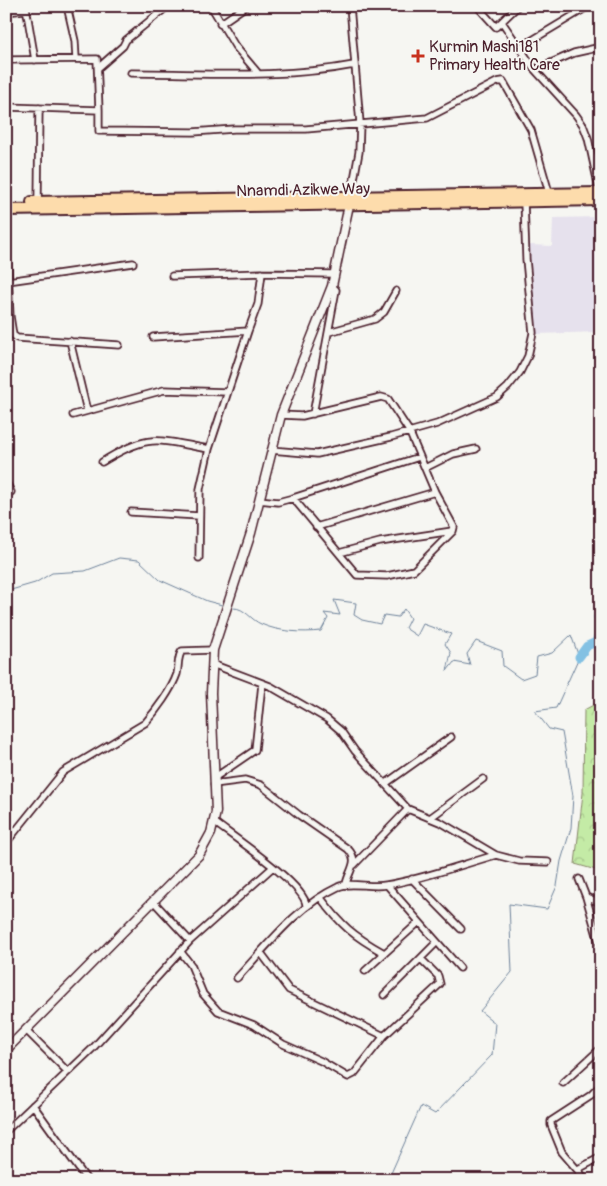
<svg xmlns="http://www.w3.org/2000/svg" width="607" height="1186" font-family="Pangolin,sans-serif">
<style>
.built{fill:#e6e1ed}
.forest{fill:url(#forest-crowns);stroke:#878568}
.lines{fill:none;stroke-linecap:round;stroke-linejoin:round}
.stream{stroke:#6c8099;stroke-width:1}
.river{stroke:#83c1e3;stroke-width:9}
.minor-casing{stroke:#4a1f2b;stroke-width:9}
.tertiary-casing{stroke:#4a1f2b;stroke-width:11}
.trunk-casing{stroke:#4a1f2b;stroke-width:14}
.minor{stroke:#f6f6f2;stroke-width:5.5}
.tertiary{stroke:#f6f6f2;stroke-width:8}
.trunk{stroke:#fddcac;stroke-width:10}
.poi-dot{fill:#c8321e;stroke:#f6f6f2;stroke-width:2}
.labels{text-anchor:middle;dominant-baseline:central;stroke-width:4;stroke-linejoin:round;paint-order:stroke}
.poi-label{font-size:16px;fill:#4a1f2b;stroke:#f6f6f2;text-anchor:start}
.street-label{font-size:16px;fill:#4a1f2b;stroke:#f6f6f2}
</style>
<defs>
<pattern id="forest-crowns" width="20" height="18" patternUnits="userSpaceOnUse" patternTransform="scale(1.25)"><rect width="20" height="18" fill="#c4eba6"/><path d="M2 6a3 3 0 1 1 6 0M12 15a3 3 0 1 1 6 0" fill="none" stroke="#aac98f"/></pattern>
</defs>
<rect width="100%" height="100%" fill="#f6f6f2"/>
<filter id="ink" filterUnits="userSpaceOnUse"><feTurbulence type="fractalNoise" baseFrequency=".02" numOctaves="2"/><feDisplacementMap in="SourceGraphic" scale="10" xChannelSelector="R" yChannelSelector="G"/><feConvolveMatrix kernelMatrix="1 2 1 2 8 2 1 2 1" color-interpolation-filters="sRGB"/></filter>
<g filter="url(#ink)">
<path class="built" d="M601 217V332L536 334 529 275 530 245 552 246 553 218Z"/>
<path class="forest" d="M601 701V864L596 870 575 864 583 793 584 710Z"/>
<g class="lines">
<path class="stream" d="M6 589 11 590 35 583 52 573 85 571 119 558 139 560 160 580 207 601 222 605
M234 608C245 608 251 620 261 624 279 632 302 633 321 631L328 618 324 613 340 615 334 600 356 603 354 615 362 620 380 624 384 615 398 617 404 609 410 618 405 628 417 636 423 624 451 634 445 644 451 653 447 671 454 662 470 665 467 654 476 641 502 651 503 666 521 679 535 674 537 657 552 653 571 635 579 657 556 708 535 711 549 729 562 732 573 796 571 828 561 861 557 886 547 909 509 904 512 972 480 1011 495 1023 492 1055 435 1114 421 1106 388 1180"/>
<path class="river" d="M601 610 598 617 601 624
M579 657 587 646 596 642 601 629"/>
<g class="minor-casing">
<path id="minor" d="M67 6 75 41 76 59
M211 6 235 46 257 72
M350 6 360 123 359 152 351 196
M477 6 496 27 518 6
M26 7 35 60
M6 12 24 10 26 6
M502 22 535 70 576 115 583 125 588 138 600 193
M220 24 246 6
M519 48 589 6
M6 60 97 59 99 110 6 107
M98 68 123 46 126 40 168 6
M535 70 574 53 601 47
M131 73C205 73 281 79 354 65
M99 110V131L193 132 234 129H306L427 118 497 82 503 81 531 130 550 196
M38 202 39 108
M6 228 10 316 13 335 17 338 119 345
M172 276 262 273 334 274
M8 281 133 263
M329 332 375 319 384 312 396 291
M153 337 248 331 258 304 262 273
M70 341 87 411
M313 414 336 290 332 286
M73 415 164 390 227 392
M281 415 302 416 381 397 388 399 409 431 435 492 454 527 453 531 414 570 387 576 357 575 293 498
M271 450 317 454 391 437 437 424 497 397 508 387 520 372 528 356 533 333 526 259 524 201
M102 462C150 432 157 440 209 449
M425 468 453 454 476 449
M6 482 11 492
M259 500 278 502 293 498 419 457
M131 512 199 516
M316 527 435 492
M339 553 380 542 452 531
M199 558 200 489 209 449 248 331
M212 664 270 686 327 719 341 731 355 751 408 809 442 823 496 855 519 861 548 862
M214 778 255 750 262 684
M214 784 245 780 261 785 299 815 348 849C360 861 349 870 346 884
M385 784 451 737
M430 818 483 779
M214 822C232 836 305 885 306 905
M6 843 63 772 145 723C156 711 172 689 177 674 179 666 177 657 182 651L213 650
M354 865 408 809
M412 879 461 929
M579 879 586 897 601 903
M387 885 460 968
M320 897C342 926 352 935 384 953
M586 897 601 949
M154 902 190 941
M180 951 191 965 203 994 218 1011 254 1025 283 1044 321 1061 348 1077 354 1074 384 1036 289 990 261 953
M365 971 419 922
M237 978C268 945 297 906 338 887 349 881 371 888 386 885 423 879 460 865 496 855
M384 995 437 942
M27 1031 68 1072
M384 1036 440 984 438 976 421 959
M563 1083 601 1048
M33 1105 87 1180
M6 1131 93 1048 190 941 273 867
M578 1169 601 1157
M586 1180 562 1152 551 1125V1121L591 1095 601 1085"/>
</g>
<g class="tertiary-casing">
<path id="tertiary" d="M6 1050 199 855 211 833 216 812 211 693 213 650 251 533 281 415 332 286 350 200"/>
</g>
<g class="trunk-casing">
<path id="trunk" d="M32 202 601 193
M6 210 601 200"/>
</g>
<use href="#minor" class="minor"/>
<use href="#tertiary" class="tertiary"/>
<use href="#trunk" class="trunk"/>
</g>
</g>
<path class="poi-dot" d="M415.5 48.5h5v5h5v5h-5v5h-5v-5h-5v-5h5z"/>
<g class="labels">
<g class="poi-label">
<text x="429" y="47">Kurmin Mashi181<tspan x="429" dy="18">Primary Health Care</tspan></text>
</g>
<g class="street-label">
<text transform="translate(303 190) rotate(-1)">Nnamdi Azikwe Way</text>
</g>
</g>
<rect width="607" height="1186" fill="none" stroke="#f6f6f2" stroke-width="25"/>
<rect x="12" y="12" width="582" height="1161" fill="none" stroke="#4a1f2b" stroke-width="2" filter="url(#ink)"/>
</svg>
